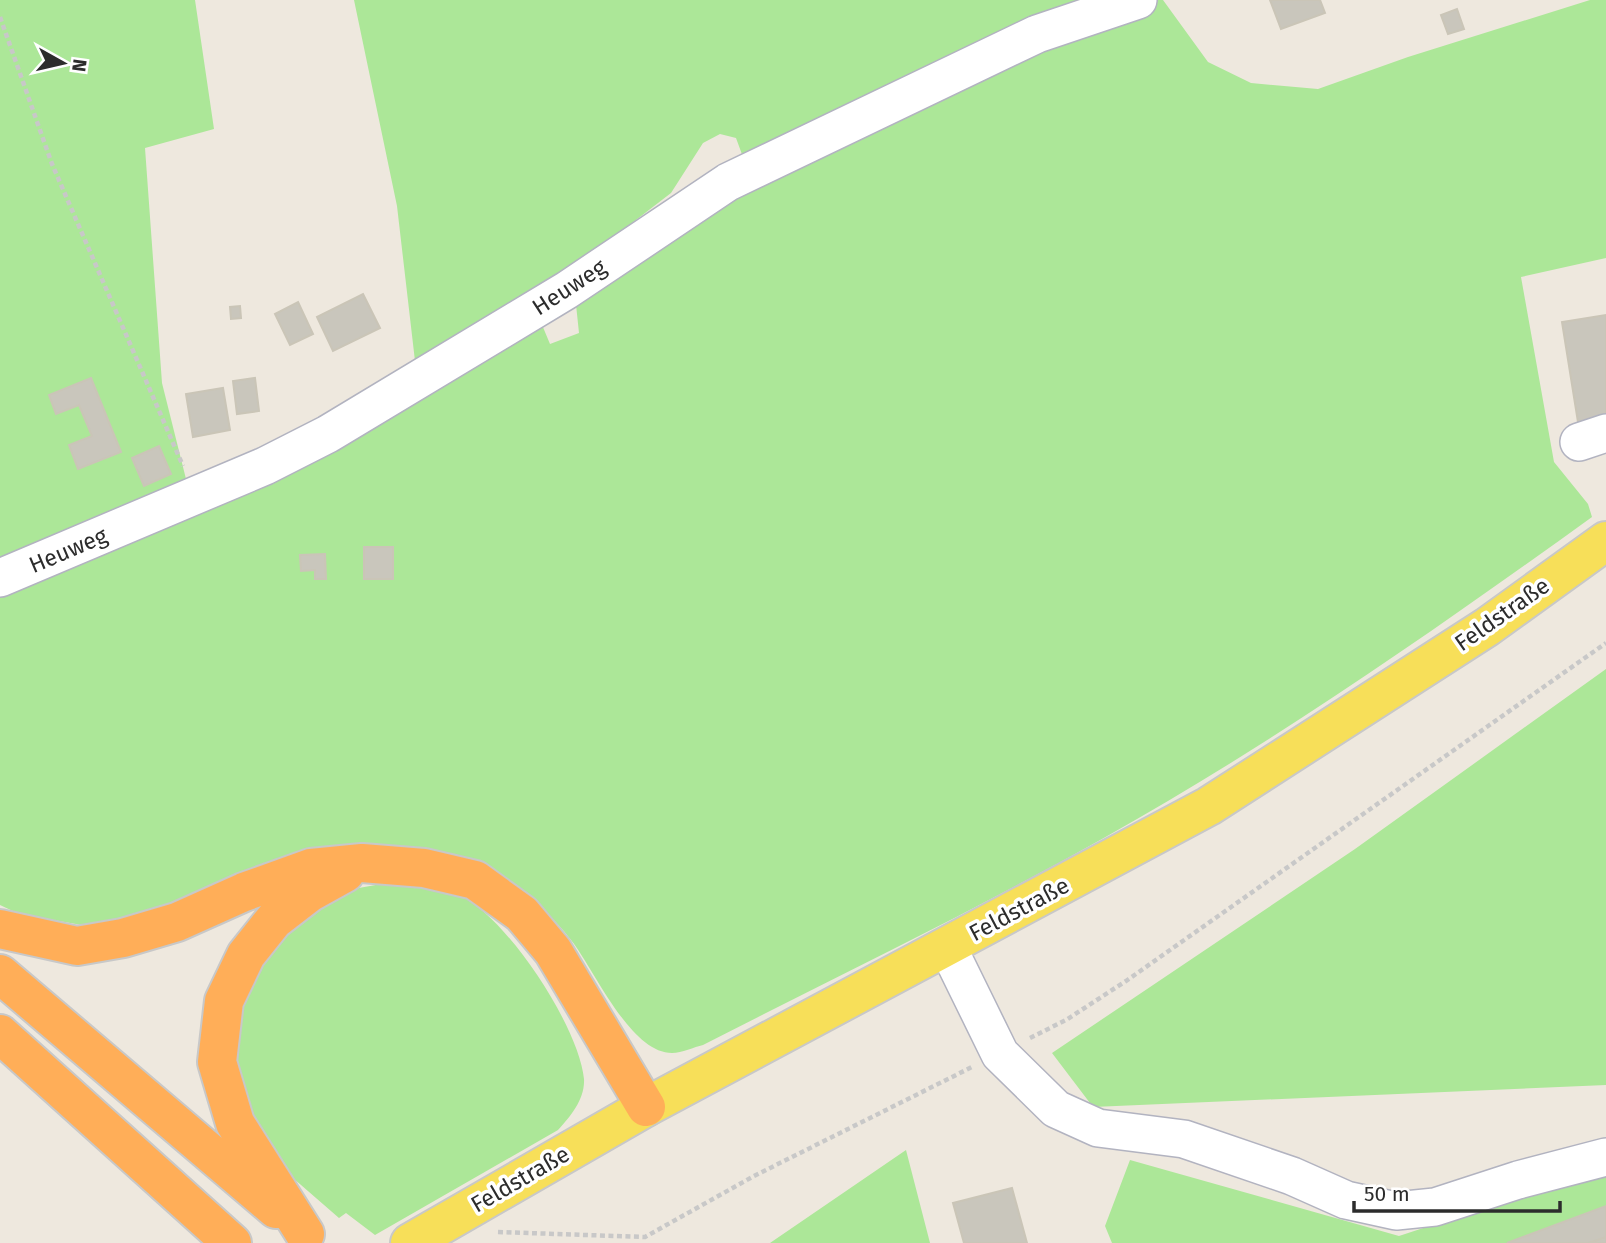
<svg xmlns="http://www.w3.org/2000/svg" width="1606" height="1243" font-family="'Fira Sans',sans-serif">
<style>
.green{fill:#ace798}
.building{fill:#c9c6bc;stroke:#cac5b7;stroke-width:2}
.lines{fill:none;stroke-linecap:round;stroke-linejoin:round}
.minor-casing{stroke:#b2b3c0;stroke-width:40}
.major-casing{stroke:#c8c8c8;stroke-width:42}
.highway-casing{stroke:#c8c8c8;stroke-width:42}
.path{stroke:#c8c8c8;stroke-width:4.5;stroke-dasharray:5 3.5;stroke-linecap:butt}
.minor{stroke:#fff;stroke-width:37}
.major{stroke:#f7df59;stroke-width:38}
.highway{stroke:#ffae58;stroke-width:38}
.labels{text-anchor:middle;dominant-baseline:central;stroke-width:7;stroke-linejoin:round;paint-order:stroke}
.street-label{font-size:23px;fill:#2c2c2c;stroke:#fff}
</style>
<rect width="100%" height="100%" fill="#eee8de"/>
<path class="green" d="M0 0H195L214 129 145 148 162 383 194 511 279 479 353 441 409 401 540 320 550 344 579 333 575 295 751 179 736 138 720 134 703 143 671 193 584 260 415 361 397 206 354 0H1163L1208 62 1251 83 1318 89 1408 57 1590 0H1606V258L1521 277 1554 462 1588 504 1592 517C1434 631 1272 744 1102 839 972 912 836 977 703 1045 694 1047 682 1053 672 1053 630 1053 594 969 571 940 546 907 514 887 481 865L161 909 93 927 19 914 0 905Z
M1606 669V1085L1093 1107 1052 1053 1355 849Z
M387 883C411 884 439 885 461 896 508 919 579 1027 584 1079 585 1099 571 1116 558 1130L375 1235 346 1213 339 1218 278 1165 251 1128 228 1046 257 952 285 923 353 889Z
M906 1150 930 1243H770Z
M1130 1160 1399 1236 1606 1168V1243H1112L1105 1226Z"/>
<path class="building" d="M1270 0H1320L1325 13 1281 29Z
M1457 9 1464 29 1448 34 1441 15Z
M363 294 380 328 333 351 317 317Z
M298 302 313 334 290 345 275 314Z
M240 306 241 318 231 319 230 307Z
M1606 315V417L1578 422 1562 322Z
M91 378 121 452 78 469 69 445 92 436 79 405 56 414 49 395Z
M255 378 259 411 237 414 233 381Z
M223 388 230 430 193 437 186 394Z
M159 446 171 474 144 486 132 458Z
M364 547H393V579H364Z
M325 554 326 579H315V570L301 571 300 555Z
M1012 1188 1027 1243H964L953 1203Z
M1606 1206V1237L1589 1243H1507Z
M1606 1237V1243H1590Z"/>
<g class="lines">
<g class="minor-casing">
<path id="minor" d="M1579 442 1606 433
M0 578 265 466 328 434 567 290 728 182 1037 34 1138 0
M948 948 1000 1054 1056 1109 1098 1128 1184 1139 1292 1176 1346 1200 1396 1211 1435 1207 1518 1180 1606 1157"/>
</g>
<g class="major-casing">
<path id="major" d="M410 1243 646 1107 1209 806 1487 627 1606 541"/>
</g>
<g class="highway-casing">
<path id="highway" d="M0 929 77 946 123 938 177 922 244 892 311 868 362 863 424 868 475 880 522 914 553 951 646 1107
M0 974 276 1209
M0 1034 232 1243
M305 1234 235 1123 217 1062 224 1001 246 955 274 920 309 893 345 873"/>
</g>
<path class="path" d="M0 17 52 164 183 466
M1030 1038 1066 1020 1126 981 1606 643
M498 1232 645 1237 754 1176 972 1067"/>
<use href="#minor" class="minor"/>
<use href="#major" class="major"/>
<use href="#highway" class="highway"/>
</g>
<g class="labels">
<g class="street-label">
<text transform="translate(569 287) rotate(-33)">Heuweg</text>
<text transform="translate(68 550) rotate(-23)">Heuweg</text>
<text transform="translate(1502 614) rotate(-35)">Feldstraße</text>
<text transform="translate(1019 909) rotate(-28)">Feldstraße</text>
<text transform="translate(520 1179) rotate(-30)">Feldstraße</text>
</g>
</g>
<g transform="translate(63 63) rotate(98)" stroke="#ffffff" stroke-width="5" paint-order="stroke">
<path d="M0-5L12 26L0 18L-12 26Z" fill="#2c2c2c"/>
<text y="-10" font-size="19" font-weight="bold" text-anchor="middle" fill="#2c2c2c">N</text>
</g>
<path d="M1354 1201v10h206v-10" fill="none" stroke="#2c2c2c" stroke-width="3.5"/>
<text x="1364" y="1201" font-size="21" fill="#2c2c2c" stroke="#ffffff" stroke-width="5" paint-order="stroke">50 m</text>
</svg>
